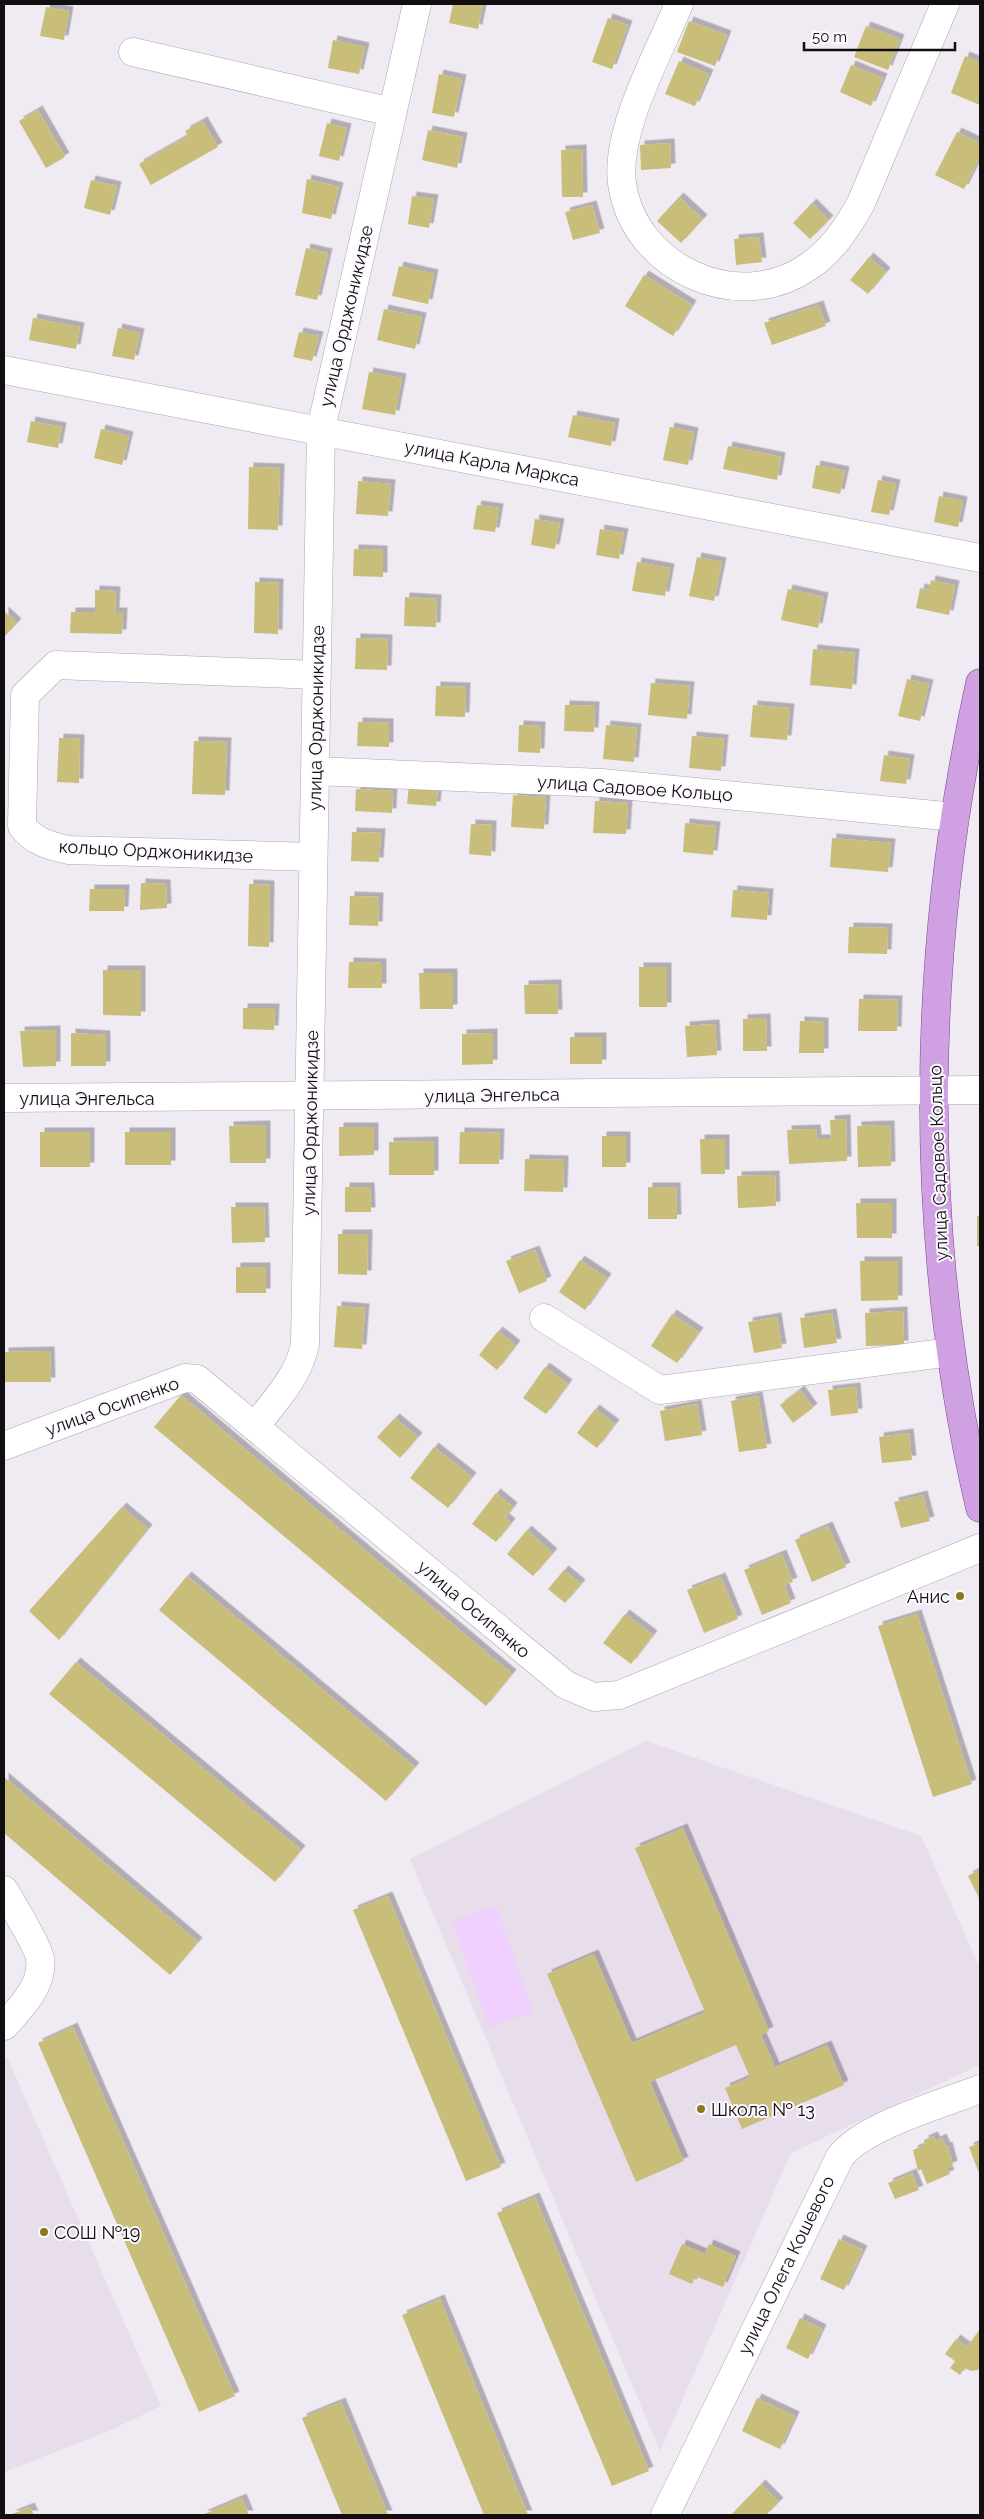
<svg xmlns="http://www.w3.org/2000/svg" width="984" height="2519" font-family="Raleway,sans-serif">
<style>
.built{fill:#e7ddeb}
.green{fill:#f0d0ff}
.building{fill:#c8bd79;filter:url(#shadow)}
.lines{fill:none;stroke-linecap:round;stroke-linejoin:round}
.minor-casing{stroke:#aba6ae;stroke-width:29}
.major-casing{stroke:#77458d;stroke-width:29}
.minor{stroke:#fff;stroke-width:28}
.major{stroke:#cfa1e3;stroke-width:28}
.poi-dot{fill:#88791d;stroke:#fdf9ff;stroke-width:2}
.labels{text-anchor:middle;dominant-baseline:central;stroke-width:4;stroke-linejoin:round;paint-order:stroke}
.street-label{font-size:18px;fill:#100e10;stroke:#fdf9ff}
.poi-label{font-size:18px;fill:#100e10;stroke:#fdf9ff;text-anchor:start}
</style>
<defs>
<filter id="shadow"><feDropShadow dx="4.5" dy="-4.5" stdDeviation="0" flood-color="#0004"/></filter>
</defs>
<rect width="100%" height="100%" fill="#f0ebf3"/>
<path class="built" d="M646 1741 921 1836 980 1968V2065L791 2153 660 2451 410 1859Z
M7 2057 161 2406 109 2431 4 2472V2059Z"/>
<path class="green" d="M496 1905 533 2012 489 2027 452 1921Z"/>
<path class="building" d="M453 4H483L478 29 449 23Z
M46 7 69 11 64 40 40 36Z
M608 18 628 25 612 69 592 62Z
M689 21 727 35 715 66 677 52Z
M866 26 900 39 888 70 854 57Z
M333 40 365 47 359 74 328 68Z
M965 56 980 62V105L951 93Z
M679 61 709 74 695 106 665 94Z
M851 65 883 78 871 106 840 92Z
M439 74 462 79 454 117 432 113Z
M38 110 65 157 46 168 19 121Z
M203 121 218 147 151 185 139 164 188 136 185 131Z
M327 123 347 128 339 161 319 156Z
M428 130 463 137 457 168 422 160Z
M957 132 980 143V157L964 189 935 175Z
M670 143 671 168 641 170 640 145Z
M582 149 583 197H562L561 150Z
M307 179 339 187 331 219 302 213Z
M91 180 117 186 110 215 84 208Z
M412 196 434 199 429 228 408 224Z
M679 197 703 219 681 243 657 221Z
M812 203 829 220 810 239 793 223Z
M592 205 600 233 573 240 565 212Z
M759 237 762 262 736 265 734 239Z
M306 248 328 253 317 300 295 295Z
M869 257 886 272 868 294 850 280Z
M399 266 434 274 428 304 392 296Z
M644 275 692 305 673 336 625 306Z
M819 305 826 326 772 345 764 323Z
M384 309 422 317 415 349 377 340Z
M33 318 80 327 76 349 29 340Z
M118 328 140 333 134 360 112 356Z
M299 332 319 336 312 361 293 357Z
M369 372 402 378 395 415 362 409Z
M573 415 615 423 611 446 568 437Z
M31 421 62 427 58 448 27 442Z
M670 427 694 432 688 465 663 460Z
M101 429 129 436 122 465 94 458Z
M728 446 781 457 777 480 723 469Z
M816 465 845 471 840 494 812 488Z
M249 467 280 468 278 530 248 529Z
M878 480 896 484 889 515 871 512Z
M358 481 391 484 388 516 356 514Z
M939 496 963 501 958 527 934 522Z
M477 505 499 508 495 532 473 529Z
M535 519 560 523 555 549 531 545Z
M600 529 624 533 619 559 596 555Z
M354 549 383 550V577L353 576Z
M697 557 722 562 714 601 689 596Z
M637 562 670 568 665 596 632 591Z
M931 580 955 585 949 615 916 608 920 588 929 590Z
M255 582 279 583 278 634 254 633Z
M788 589 824 597 818 628 781 620Z
M95 590 116 591 115 612H123L122 634 70 633 71 612H95Z
M405 597 437 599 436 627 404 626Z
M4 611 17 623 4 637Z
M356 638 388 639 387 670 355 669Z
M813 649 855 653 852 689 810 685Z
M907 679 929 684 920 721 898 716Z
M651 683 690 686 687 719 648 715Z
M436 686 466 687 465 717 435 716Z
M565 705 595 706 594 732 564 731Z
M753 705 790 708 787 740 750 737Z
M358 722 389 723V747L357 746Z
M519 725 541 726 540 753 518 752Z
M606 725 637 728 634 762 603 759Z
M692 736 724 739 721 771 689 768Z
M59 738 80 739 79 783 57 782Z
M194 741 227 742 225 795 192 794Z
M884 755 910 759 906 784 880 781Z
M409 785 438 787 436 806 407 804Z
M356 789 393 791 392 813 355 811Z
M513 795 546 797 544 829 511 827Z
M595 801 628 803 626 834 593 833Z
M685 823 716 826 713 855 683 852Z
M471 824 492 825 491 856 469 854Z
M352 832 381 833 379 862 351 861Z
M832 838 891 843 888 872 830 867Z
M141 883 166 884 167 908 140 910Z
M249 884 270 885 269 947 248 946Z
M90 889H125L124 911H89Z
M733 890 769 893 767 920 731 917Z
M350 896 379 897 378 926 349 925Z
M849 927 888 928 887 954 848 953Z
M349 962 382 963V988H348Z
M639 967H667V1007H639Z
M103 970H141V1016L103 1015Z
M419 973H453V1009H420Z
M557 984 558 1014H525L524 985Z
M859 999 898 1000 897 1031H858Z
M243 1008H275L274 1030 243 1029Z
M766 1018 767 1051H743V1019Z
M800 1021 824 1022V1053H799Z
M715 1024 717 1055 687 1057 685 1026Z
M56 1030V1066L23 1067 20 1031Z
M71 1033 106 1035V1066H71Z
M493 1033V1064L462 1065V1034Z
M570 1037H602V1064H570Z
M846 1119 847 1161 789 1164 787 1130 816 1129 817 1139H831L830 1120Z
M266 1125V1163H230L229 1126Z
M890 1125 891 1166 858 1167 857 1126Z
M339 1127H374V1155L339 1156Z
M40 1132H90V1167H40Z
M125 1132H171V1165H125Z
M460 1132 500 1133 499 1164H459Z
M602 1136H626V1167H602Z
M700 1139H725V1174H701Z
M434 1141V1175H389V1142Z
M525 1159 564 1160 563 1192 524 1191Z
M775 1175 776 1206 738 1208 737 1176Z
M345 1187H370L371 1212H345Z
M648 1187H676L677 1219H648Z
M856 1203H892V1238H857Z
M231 1207H264L265 1242 232 1243Z
M977 1216H980V1246H977Z
M338 1234H368L367 1275 338 1274Z
M535 1250 547 1281 519 1293 506 1261Z
M580 1260 607 1278 585 1310 559 1292Z
M860 1261H898V1300L861 1301Z
M236 1267H266V1293H236Z
M337 1306 365 1308 362 1349 334 1347Z
M903 1311 904 1345 866 1346 865 1313Z
M832 1313 837 1343 804 1348 800 1318Z
M672 1314 699 1332 677 1363 651 1346Z
M777 1317 782 1348 754 1353 748 1322Z
M498 1331 516 1345 497 1370 479 1355Z
M50 1351 51 1382H4V1352Z
M545 1367 568 1384 546 1414 523 1398Z
M856 1387 858 1413 831 1416 828 1390Z
M800 1390 813 1408 793 1423 780 1405Z
M181 1395 512 1674 486 1706 154 1427Z
M758 1396 767 1448 739 1452 731 1401Z
M697 1404 702 1435 665 1441 660 1411Z
M595 1409 615 1424 597 1448 577 1433Z
M395 1418 418 1437 400 1458 377 1437Z
M909 1433 912 1460 882 1463 879 1437Z
M434 1447 472 1477 448 1508 410 1478Z
M496 1493 513 1507 505 1518 511 1523 496 1542 472 1524Z
M923 1495 930 1521 901 1528 894 1502Z
M122 1507 148 1529 59 1640 29 1611Z
M828 1526 846 1567 812 1582 795 1540Z
M527 1530 553 1553 533 1576 507 1554Z
M782 1554 793 1582 784 1585 791 1603 762 1615 744 1570Z
M564 1570 581 1584 565 1603 548 1589Z
M187 1576 415 1767 386 1801 159 1610Z
M721 1577 738 1619 704 1633 687 1590Z
M625 1614 653 1635 631 1664 603 1643Z
M917 1614 972 1784 933 1797 878 1626Z
M76 1662 301 1850 275 1882 49 1694Z
M4 1777 198 1942 170 1975 4 1833Z
M683 1828 769 2031 761 2035 775 2067 827 2045 844 2085 742 2129 725 2088 750 2077 736 2045 650 2082 684 2161 636 2182 547 1974 594 1954 632 2043 705 2012 635 1848Z
M980 1869V1900L968 1876Z
M388 1896 501 2167 466 2181 353 1910Z
M73 2027 235 2396 199 2412 38 2043Z
M933 2136 936 2141 942 2138 946 2147 948 2146 953 2165 947 2168 950 2174 927 2184 921 2169 918 2171 913 2150 925 2145 924 2140Z
M980 2143V2176L969 2147Z
M912 2173 919 2190 895 2199 888 2183Z
M535 2197 649 2471 612 2486 497 2213Z
M839 2239 863 2250 844 2290 820 2279Z
M682 2244 705 2254 709 2244 736 2256 723 2287 695 2276 692 2284 669 2274Z
M440 2299 528 2515H484L402 2315Z
M800 2318 822 2329 808 2359 786 2348Z
M980 2329V2367L978 2370 971 2371 965 2368 960 2375 950 2368 955 2361 945 2354 956 2339 967 2347Z
M757 2398 795 2416 780 2449 742 2431Z
M341 2402 388 2515H342L302 2418Z
M761 2484 779 2502 766 2515H731Z
M242 2498 249 2515H202Z
M30 2507 34 2515H10Z"/>
<g class="lines">
<g class="minor-casing">
<path id="minor" d="M679 4C659 53 615 130 622 183 633 267 737 316 808 267 832 251 847 228 861 203L945 4
M133 52 392 112
M4 370 980 558
M315 771 602 783 955 817
M313 857 69 850C50 846 34 842 22 826L25 695 56 665 317 675
M4 1098 980 1090
M544 1318 660 1390 951 1352
M255 1427C274 1401 299 1377 305 1344L321 429 417 4
M4 1446 185 1378 197 1379 566 1685 594 1697 619 1695 980 1548
M4 1890C11 1902 39 1948 40 1959 44 1985 19 2010 4 2026
M665 2515 840 2157C863 2126 942 2104 980 2089"/>
</g>
<g class="major-casing">
<path id="major" d="M980 683C920 954 917 1237 980 1508"/>
</g>
<use href="#minor" class="minor"/>
<use href="#major" class="major"/>
</g>
<g class="poi-dot">
<circle cx="960" cy="1596" r="5"/>
<circle cx="701" cy="2109" r="5"/>
<circle cx="44" cy="2232" r="5"/>
</g>
<g class="labels">
<g class="street-label">
<text transform="translate(346 316) rotate(-77)">улица Орджоникидзе</text>
<text transform="translate(492 463) rotate(11)">улица Карла Маркса</text>
<text transform="translate(316 718) rotate(-89)">улица Орджоникидзе</text>
<text transform="translate(635 788) rotate(4)">улица Садовое Кольцо</text>
<text transform="translate(156 851) rotate(3)">кольцо Орджоникидзе</text>
<text transform="translate(492 1095) rotate(-1)">улица Энгельса</text>
<text x="87" y="1098">улица Энгельса</text>
<text transform="translate(310 1123) rotate(-89)">улица Орджоникидзе</text>
<text transform="translate(938 1163) rotate(-92)">улица Садовое Кольцо</text>
<text transform="translate(112 1406) rotate(-20)">улица Осипенко</text>
<text transform="translate(474 1609) rotate(40)">улица Осипенко</text>
<text transform="translate(786 2265) rotate(-64)">улица Олега Кошевого</text>
</g>
<g class="poi-label">
<text x="950" y="1596" text-anchor="end">Анис</text>
<text x="711" y="2109">Школа № 13</text>
<text x="54" y="2232">СОШ №19</text>
</g>
</g>
<rect width="984" height="2519" fill="none" stroke="#100e10" stroke-width="10"/>
<path d="M804 42v8h151v-8" fill="none" stroke="#100e10" stroke-width="2.5"/>
<text x="812" y="42" font-size="15" fill="#100e10" stroke="#fdf9ff" stroke-width="4" paint-order="stroke">50 m</text>
</svg>
